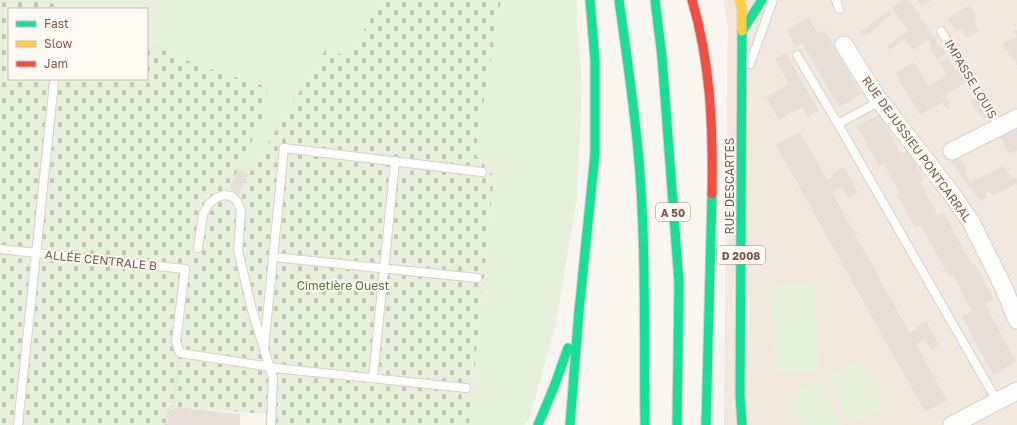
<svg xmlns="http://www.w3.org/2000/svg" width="1017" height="425" font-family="'Golos Text',sans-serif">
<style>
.residential{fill:#f2e8de}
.green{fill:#e7f0db}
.cemetery{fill:url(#cemetery-stones)}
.building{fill:#e6ded7}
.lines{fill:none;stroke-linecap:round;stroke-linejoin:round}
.lane-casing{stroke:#d7d1cb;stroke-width:10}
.street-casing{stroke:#d7d1cb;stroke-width:19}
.fast-casing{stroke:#dad1cc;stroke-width:11}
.slow-casing{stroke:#dad1cc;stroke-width:11}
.jam-casing{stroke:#dad1cc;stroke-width:11}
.path{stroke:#dcd5d0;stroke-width:2.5;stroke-dasharray:1 3;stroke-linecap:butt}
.lane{stroke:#fefefd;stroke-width:8}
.street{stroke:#fefefd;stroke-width:17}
.fast{stroke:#16e098;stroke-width:9}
.slow{stroke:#ffcf43;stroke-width:9}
.jam{stroke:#f24e42;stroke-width:9}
.labels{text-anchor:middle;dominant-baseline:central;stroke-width:3.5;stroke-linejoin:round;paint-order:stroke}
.shield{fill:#fffaf3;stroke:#a28b7f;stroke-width:1}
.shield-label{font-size:11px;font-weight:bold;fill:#7a5c4d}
.street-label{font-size:12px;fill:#7a5c4d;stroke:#fffaf3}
.park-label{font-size:12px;fill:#537a41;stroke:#fffaf3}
</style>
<defs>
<pattern id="cemetery-stones" width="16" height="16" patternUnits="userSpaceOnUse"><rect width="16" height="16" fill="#e7f0db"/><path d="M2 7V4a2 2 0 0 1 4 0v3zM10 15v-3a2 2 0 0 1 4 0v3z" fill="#c0c6b4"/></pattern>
</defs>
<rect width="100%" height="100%" fill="#f9f5f0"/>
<path class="residential" d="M723 0H1017V425H724L728 28Z"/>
<path class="green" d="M44 0H381L348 58 327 47 249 174 239 193 229 188 238 169 198 65 147 43V9H65Z
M501 0H576L582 88 577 198 555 327 530 417 524 425H469L494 177 475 154Z
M814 283 819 371 775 374 770 286Z
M861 359 886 406 850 424 826 377Z
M819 380 842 425H801L786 397Z"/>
<path class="cemetery" d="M0 0H44L65 9H9V79H147V43L198 65 267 87 265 114 229 188 239 193 249 174 327 47 348 58 381 0H501L475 154 494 177 469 425H265L266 414 176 407 175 410H169L167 425H0Z"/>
<path class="building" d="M902 0H909L946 54 937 59 929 45 930 44 928 40 913 50 905 39 890 50 887 46 918 23 908 30 892 8Z
M918 0H931L922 6Z
M969 5 977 18 973 20 979 31 967 38 961 28 956 31 948 18Z
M888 11 890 15 880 23 881 25 867 35 865 33 862 35 860 32Z
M809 18 818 34 825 30 861 94 839 107 802 43 795 47 786 30Z
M1017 30V65L1002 44 1017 36 1014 31Z
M786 53 819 111 808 117 802 107 779 120 766 97 789 84 775 59Z
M948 58 956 70 958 69 967 82 945 95 950 102 947 104 950 108 947 109 942 102 920 115 895 73 914 62 928 86 947 75 940 63Z
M977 98 982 105 991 115 983 119 970 101Z
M880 114 901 154 908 151 924 180 920 182 938 216 944 213 972 265 975 264 994 299 985 304 1016 362 993 375 962 316 972 311 953 276 949 277 921 225 915 228 897 194 900 193 884 164 879 166 857 126Z
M1017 125V150L1009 154 999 134Z
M800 132 827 180 833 177 831 174 844 167 858 193 848 198 841 187 832 193 910 333 918 328 917 326 926 321 939 345 931 350 925 339 916 344 947 400 925 412 776 145Z
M959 154 967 171 965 172 970 182 1004 166 1011 178 1015 177V179L1017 178V184L992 196 990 192 985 194 987 198 980 201 949 159Z
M238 169 249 174 239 193 229 188Z
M176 407 240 414V425H167L169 409 175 410Z"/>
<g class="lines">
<g class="lane-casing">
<path id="lane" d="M836 0 839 9
M941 31 1000 127
M797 55 838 124 997 401
M750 64 773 0
M838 124 880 101
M198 248 203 214 209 204 216 198 224 195 231 196 237 201 241 211 238 250 252 310 273 378 271 425
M0 249 185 269 176 342 180 353 284 369 466 388
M273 257 477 278
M264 349 284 148 482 172
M373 378 395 161
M18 425 54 83"/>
</g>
<g class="street-casing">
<path id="street" d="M844 45 876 96 951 193 971 222 1003 286 1017 320
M952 151 1017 118
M952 425 1017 391"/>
</g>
<g class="fast-casing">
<path id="fast" d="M619 0C627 58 636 116 640 174 646 258 644 341 645 425
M655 0 662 57 679 283 677 425
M538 425 554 387 568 348
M570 425 579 311 595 154V61L590 0
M706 425 712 194
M742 425 740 395 742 31 762 0"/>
</g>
<g class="slow-casing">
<path id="slow" d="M740 0 742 11V31"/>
</g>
<g class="jam-casing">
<path id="jam" d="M692 0C711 65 713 126 712 194"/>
</g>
<path class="path" d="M166 425 168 407H173L179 363"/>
<use href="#lane" class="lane"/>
<use href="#street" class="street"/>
<use href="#fast" class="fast"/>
<use href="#slow" class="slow"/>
<use href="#jam" class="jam"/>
</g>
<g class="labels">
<g class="shield">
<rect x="656" y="203" width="34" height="18" rx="3"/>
<rect x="717" y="246" width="48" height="18" rx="3"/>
</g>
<g class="shield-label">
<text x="673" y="212">A 50</text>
<text x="741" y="255">D 2008</text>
</g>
<g class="street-label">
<text transform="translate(971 79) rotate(59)">IMPASSE LOUIS</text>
<text transform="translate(917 149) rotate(54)">RUE DEJUSSIEU PONTCARRAL</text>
<text transform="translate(729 186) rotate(-90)">RUE DESCARTES</text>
<text transform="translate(101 260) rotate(6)">ALLÉE CENTRALE B</text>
</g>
<g class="park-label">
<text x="343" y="285">Cimetière Ouest</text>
</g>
</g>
<rect x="8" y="8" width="140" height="72" fill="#fffaf3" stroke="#cabbb1"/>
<rect x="16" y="21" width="20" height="6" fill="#16e098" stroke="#cabbb1"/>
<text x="44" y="28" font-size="12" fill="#7a5c4d">Fast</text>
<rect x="16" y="41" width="20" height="6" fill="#ffcf43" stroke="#cabbb1"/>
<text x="44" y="48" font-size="12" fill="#7a5c4d">Slow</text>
<rect x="16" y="61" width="20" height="6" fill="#f24e42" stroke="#cabbb1"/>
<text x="44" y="68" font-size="12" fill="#7a5c4d">Jam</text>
</svg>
